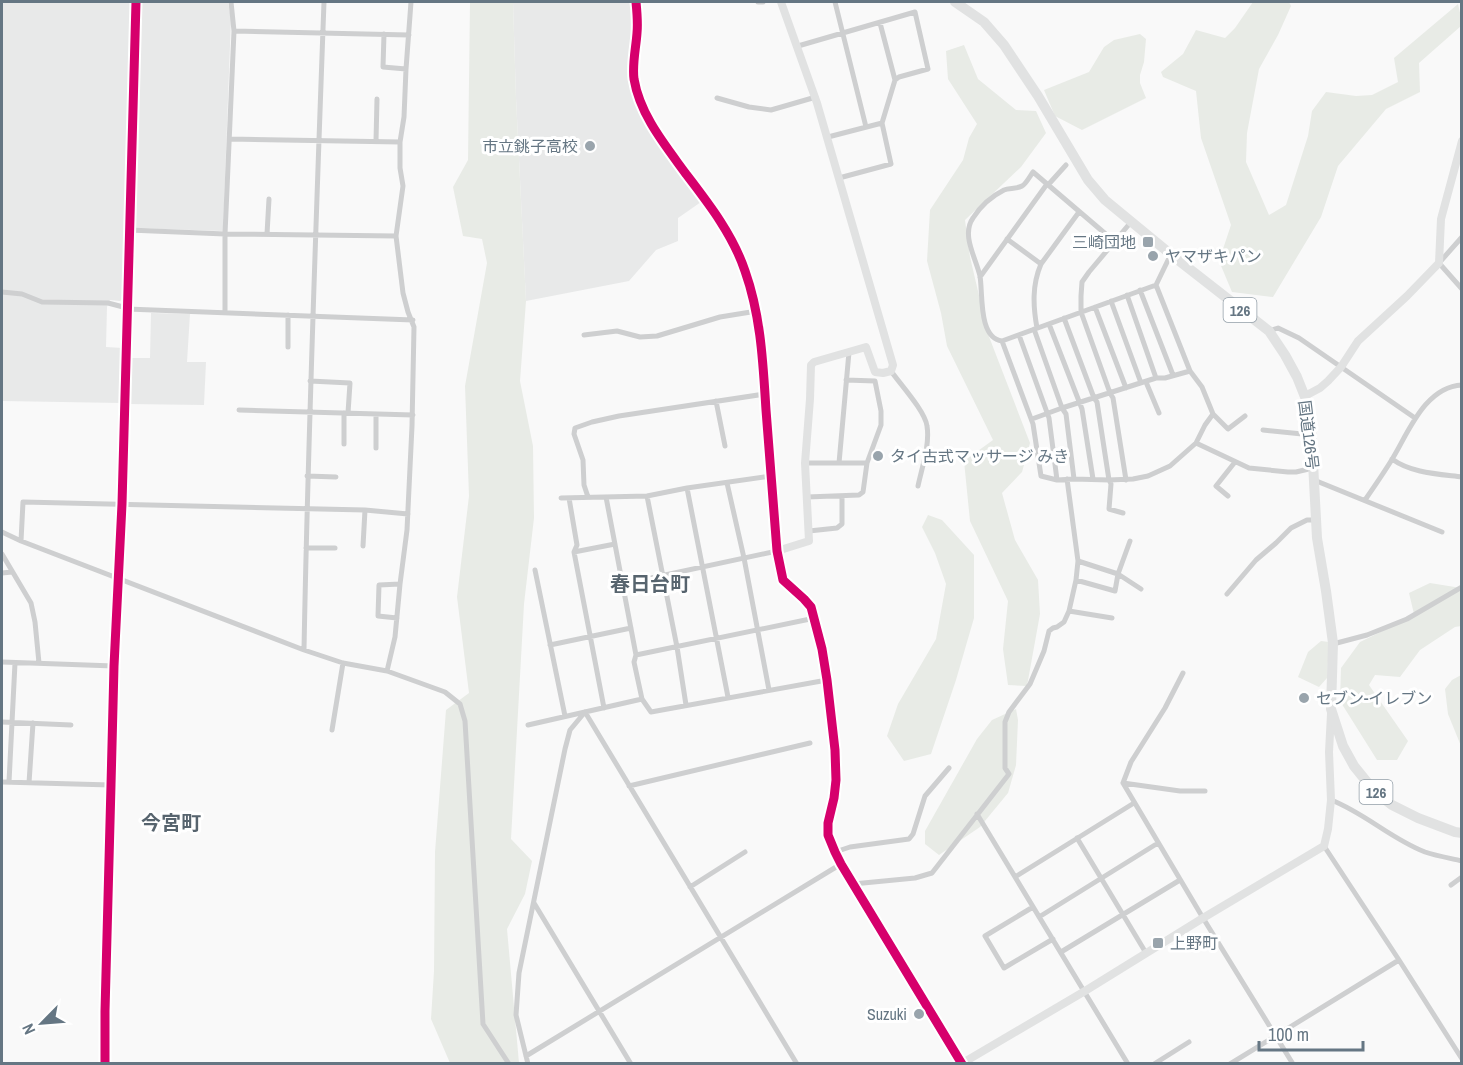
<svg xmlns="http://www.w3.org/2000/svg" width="1463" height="1065" font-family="'Archivo Narrow','Noto Sans JP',sans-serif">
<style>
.built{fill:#e8e9e9}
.green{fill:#e8ebe6}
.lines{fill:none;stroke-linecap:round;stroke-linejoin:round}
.street{stroke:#cecfd0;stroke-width:5}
.secondary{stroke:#e1e2e2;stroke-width:8}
.highway{stroke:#e1e2e2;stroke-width:10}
.cycleway-casing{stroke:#fff;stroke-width:13}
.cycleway{stroke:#d6006c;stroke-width:9}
.poi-dot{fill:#99a4ac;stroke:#fff;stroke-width:2}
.labels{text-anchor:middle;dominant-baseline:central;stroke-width:6;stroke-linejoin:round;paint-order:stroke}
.shield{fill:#fff;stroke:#939fa8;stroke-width:1.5}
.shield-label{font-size:15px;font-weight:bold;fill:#657683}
.poi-label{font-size:16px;fill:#657683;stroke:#fff;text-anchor:start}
.street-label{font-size:16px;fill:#657683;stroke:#fff}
.quarter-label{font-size:20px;font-weight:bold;fill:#57646e;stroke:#fff}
</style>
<rect width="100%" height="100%" fill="#f9f9f9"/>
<path class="built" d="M2 2H132L124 298 120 301 110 300 107 307 106 347 123 348 121 403 2 401Z
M140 2H228L231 19 223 231 132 228Z
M513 2H634L635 23 630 67 654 135 701 202 678 218V241L656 250 629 281 526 301 516 98Z
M151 313 190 314 187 362H206L204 405 128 404 129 358H150Z"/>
<path class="green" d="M470 2H513L516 98 526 301 520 381 533 446 534 518 524 604 511 839 532 861 525 894 507 929 519 1063H450L431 1019 434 971 435 852 446 710 469 693 457 597 469 496 465 386 487 263 482 239 463 236 453 187 468 160Z
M1253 2H1289L1291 6 1278 35 1259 69 1247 133 1246 162 1269 215 1286 205 1308 136 1312 111 1326 92 1356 96 1372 95 1398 82 1394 58 1458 4 1461 17V26L1419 63 1420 92 1386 109 1338 166 1321 217 1273 297 1232 292 1219 261 1231 225 1201 138 1196 91 1163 77 1161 72 1183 54 1196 30 1225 38 1235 28Z
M1140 34 1146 39 1144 62 1140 75V83L1146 98 1082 130 1055 116 1044 90 1089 72 1104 47 1114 40Z
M964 45 978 79 1016 110 1036 111 1046 133 1021 167 965 220 970 257 988 334 1030 443 1022 472 1002 493 1015 540 1038 580 1040 614 1027 686 1008 685 1003 649 1008 601 970 521 964 461 993 440 947 346 941 313 927 261 930 210 963 160 969 138 977 124 948 79 946 51Z
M928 515 942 520 974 555V618L956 680 931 754 904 761 887 736 898 704 936 639 946 584 935 553 922 527Z
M1430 583 1461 588V626L1455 627 1420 650 1400 677 1375 675 1369 685 1408 741 1397 760H1377L1340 701 1341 668 1360 642 1399 623 1414 614 1409 593Z
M1321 641 1329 642 1327 678 1319 687 1298 677 1308 652Z
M1461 675V746L1448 714 1445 689 1452 680Z
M1016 709 1018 720 1016 765 1008 793 980 827 939 855 925 844V831L977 739 992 720Z"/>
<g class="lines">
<path class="street" d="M758 2H763
M835 2 866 127
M880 23 895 80
M234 31 409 35
M384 34 383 67 406 69
M798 46 915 12 928 69 899 77 895 80 882 123 891 164 839 178
M717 98 749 107 771 110 816 97
M828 137 882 123
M229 139 400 142
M376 141 377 99
M1048 185 1066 165
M129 230 225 234 396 236
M267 234 269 199
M1462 237 1439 263 1462 289
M1007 239 1041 264
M1115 242 1033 172C1030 176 1026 184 1022 186 1017 189 1009 188 1004 190 992 196 980 207 973 218 961 235 976 258 980 276 983 293 978 338 1002 341L1156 285 1171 254
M980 277 1047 184
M1156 285 1190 371 1202 387 1213 414 1228 429 1245 416
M1140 290 1173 375
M2 292 22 294 42 302 108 303 127 308
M1127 295 1156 378
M1111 301 1141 383
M1095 307 1126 388
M127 309 413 320
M225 313V234L234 31 231 2
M1064 318 1094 398 1097 402 1109 480 1111 484 1109 509 1123 513
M1049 324 1082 409 1093 479
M1037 328C1033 306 1032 285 1041 264L1079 212
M1034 329 1062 408 1066 414 1074 479
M1269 331 1278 328 1299 338 1415 418
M584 335 617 331 640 337 657 336 720 317 757 311
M1019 335 1049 418 1057 480
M1002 341 1033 424 1041 476 1057 480 1074 479 1109 480 1133 479 1148 476 1170 466 1196 443 1205 425 1213 414
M288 347V315
M891 371C900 384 925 411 927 426 930 445 922 467 918 486
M310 381 350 383 348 413
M1146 382 1159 413
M716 401 725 446
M239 410 413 415
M344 413V444
M1032 419 1062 408 1156 378H1165L1190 371
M1263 430 1312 435
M1196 443 1249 468 1288 472H1296L1313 468
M376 448V414
M1392 459C1411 473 1438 474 1462 477
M805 463H867
M839 463 849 352
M307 476 336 477
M1126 480 1113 398 1110 393 1081 312V296L1082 282 1089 272 1131 222
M1314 480 1442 532
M727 483 744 558 769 690
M687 488 728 697
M647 496 677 647 686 705
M1228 496 1216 486 1235 462
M588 497 584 485 583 460 574 434 575 428 592 422 619 416 765 394
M606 497 636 655 634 662 642 699 651 712 827 680
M807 497 859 495 863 492 867 463 881 425V411L875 381 846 380
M561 498 647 496 687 488 771 476
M569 498 577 545 574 552 604 708
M1365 500C1374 487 1383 474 1391 461 1408 434 1424 387 1462 385
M809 531 837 528 842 524V496
M2 532 21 541 304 650 343 663 387 671 445 692 460 704 465 721 483 1024 509 1064
M21 541 23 502 365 510 408 514
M363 546 365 510
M306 548H335
M574 552 615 544
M2 554 31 603 35 622 39 663
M1078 561 1118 574 1141 589
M535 570 565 716
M2 573 12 572
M1076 580 1115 591 1118 574 1130 541
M623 584 777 551
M1227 594 1256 560 1276 543 1291 528 1307 520H1316
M1069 611 1112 618
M397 618 378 616 379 585 400 584
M1333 644 1367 635 1407 619 1462 587
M550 645 631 628
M304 650C308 434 316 218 324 2
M636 655 815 618
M2 662 114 666
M387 671 395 637 400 584 407 530 412 426 414 327 408 312 403 293 396 236 403 186 400 168V142L404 117 406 69 411 2
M2 722 71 725
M528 725 642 699
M332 730 343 663
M2 782 111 785
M9 782 15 663
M29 783 33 723
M1123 783 1203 918 1293 1064
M1123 783 1131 762 1165 708 1183 673
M1123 783 1180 791H1205
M629 786 810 743
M1331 800C1365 813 1391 839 1425 852 1437 856 1449 858 1462 861
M977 814 1128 1064
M1077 838 1146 953
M1324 846 1399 960 1462 1059
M835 852 850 847 909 839 913 834 925 796 949 768
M1015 877 1134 803
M853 884 915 878 932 873 1009 774 1005 768V722L1009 712 1030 684 1044 651 1049 631 1053 628 1057 627 1064 622 1069 611 1076 580 1078 561 1067 479
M1451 885 1462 877
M690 887 745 852
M534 903 631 1064
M1033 907 985 936 1004 968 1053 939
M1039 917 1158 843
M1061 952 1180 880
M526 1056 841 864
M105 1064V1011L111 785 114 666 122 504 136 2
M528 1064 516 1015 519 973 565 749 570 730 585 712 797 1064
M1154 1064 1189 1042
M1230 1064 1399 960"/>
<path class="secondary" d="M636 2C637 12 638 23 637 33 636 48 632 64 634 79 640 115 665 145 686 174 709 204 733 235 745 271 761 316 763 363 766 410 770 457 773 504 777 551L783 580 804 599 811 607 822 649 827 680 835 750 836 780 834 798 828 823V835L835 852 841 864 962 1064
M1305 396 1320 388 1328 381 1341 367 1358 341 1407 296 1439 263 1441 219 1462 141
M777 551 809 541 805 463 810 399 811 365 814 362 866 347 875 372 883 373 891 371 893 365 817 103 781 2
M961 1064 1085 991 1203 918 1324 846 1328 829 1331 800 1329 752 1331 714"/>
<path class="highway" d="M955 2 984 22 1004 45 1038 96 1088 180 1105 200 1173 256 1269 331 1285 355 1297 377 1307 402 1311 425 1317 538 1326 591 1333 643 1331 709 1343 746 1354 766 1375 792 1392 805 1418 818 1455 832 1462 833"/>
<g class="cycleway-casing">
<path id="cycleway" d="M636 2C637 12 638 23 637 33 636 48 632 64 634 79 640 115 665 145 686 174 709 204 733 235 745 271 761 316 763 363 766 410 770 457 773 504 777 551L783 580 804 599 811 607 822 649 827 680 835 750 836 780 834 798 828 823V835L835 852 841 864 962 1064
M105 1064V1011L111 785 114 666 122 504 136 2"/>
</g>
<use href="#cycleway" class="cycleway"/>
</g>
<g class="poi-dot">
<circle cx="590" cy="146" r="6"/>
<rect x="1142" y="236" width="12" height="12" rx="3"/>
<circle cx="1153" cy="256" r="6"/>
<circle cx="878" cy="456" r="6"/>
<circle cx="1304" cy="698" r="6"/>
<rect x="1152" y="937" width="12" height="12" rx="3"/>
<circle cx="919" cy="1014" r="6"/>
</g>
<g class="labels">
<g class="shield">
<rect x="1223.5" y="298" width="33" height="24" rx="4.5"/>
<rect x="1359.5" y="780" width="33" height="24" rx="4.5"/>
</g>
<g class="shield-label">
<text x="1240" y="310">126</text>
<text x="1376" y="792">126</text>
</g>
<g class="poi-label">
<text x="578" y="146" text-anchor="end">市立銚子高校</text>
<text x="1136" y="242" text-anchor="end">三崎団地</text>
<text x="1165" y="256">ヤマザキパン</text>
<text x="890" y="456">タイ古式マッサージ みき</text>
<text x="1316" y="698">セブン-イレブン</text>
<text x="1170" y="943">上野町</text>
<text x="907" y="1014" text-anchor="end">Suzuki</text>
</g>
<g class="street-label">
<text transform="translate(1309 435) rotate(83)">国道126号</text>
</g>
<g class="quarter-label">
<text x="650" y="583">春日台町</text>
<text x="171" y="822">今宮町</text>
</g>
</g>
<rect width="1463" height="1065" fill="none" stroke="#657683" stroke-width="6"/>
<g transform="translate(42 1023) rotate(245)" stroke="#ffffff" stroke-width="4.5" paint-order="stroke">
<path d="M0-4.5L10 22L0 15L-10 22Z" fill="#657683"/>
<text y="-9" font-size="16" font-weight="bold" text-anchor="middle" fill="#657683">N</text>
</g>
<path d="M1259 1041v9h104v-9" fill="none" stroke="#657683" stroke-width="3"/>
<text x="1268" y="1041" font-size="18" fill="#657683" stroke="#ffffff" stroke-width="4.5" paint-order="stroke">100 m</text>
</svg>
